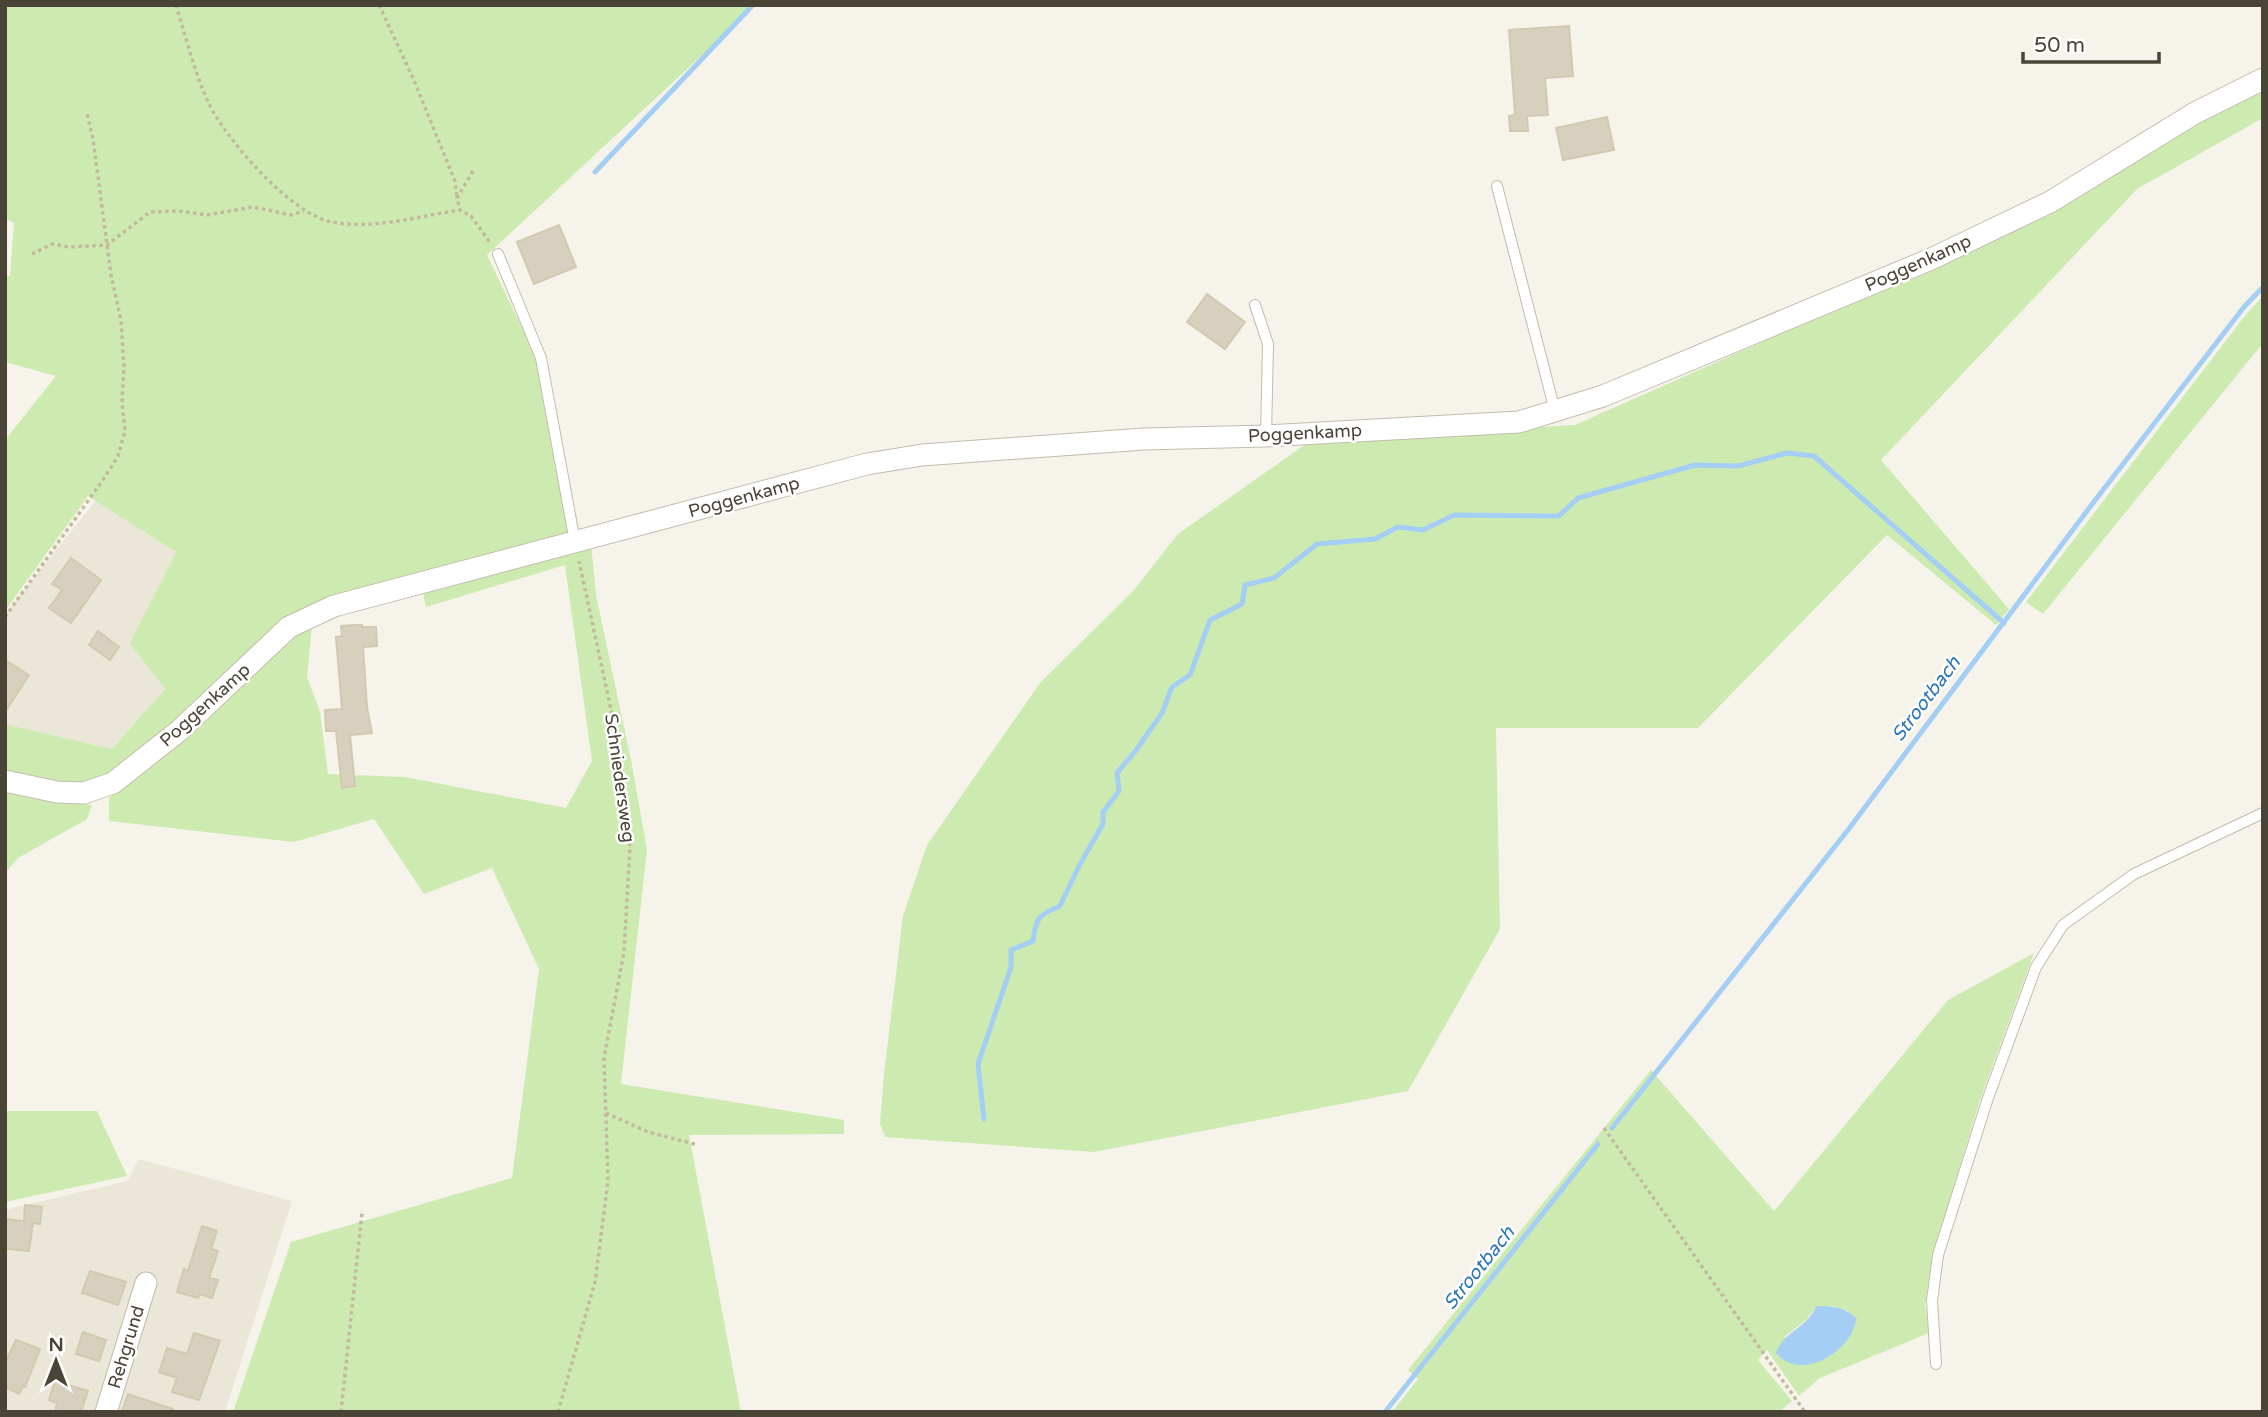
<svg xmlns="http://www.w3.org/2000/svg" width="2268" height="1417" font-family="'Varela Round',sans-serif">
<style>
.residential{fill:#eae6d8}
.green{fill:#cdebb1;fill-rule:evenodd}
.water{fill:#a4cef4}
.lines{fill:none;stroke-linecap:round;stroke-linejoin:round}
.stream{stroke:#a4cef4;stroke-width:5}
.building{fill:#d8d0bf;stroke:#d3c9b1;stroke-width:2}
.lane-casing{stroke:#c2bcac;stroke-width:12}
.street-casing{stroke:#c2bcac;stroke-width:23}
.path{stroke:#c4b99c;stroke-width:3.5;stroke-dasharray:3.5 3.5;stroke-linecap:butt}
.lane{stroke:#fff;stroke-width:10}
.street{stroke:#fff;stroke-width:21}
.labels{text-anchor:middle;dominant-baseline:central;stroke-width:5;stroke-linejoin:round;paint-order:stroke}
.street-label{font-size:18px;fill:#4a4437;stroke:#fff}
.water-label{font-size:19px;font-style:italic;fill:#2a74bd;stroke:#fff}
</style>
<rect width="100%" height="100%" fill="#f6f3ea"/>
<path class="residential" d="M96 500 176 552 131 643 165 689 112 749 5 724V614Z
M139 1159 292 1201 225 1412H5V1210L127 1181Z"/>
<path class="green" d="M5 5H756L487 255 538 361 570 529 564 536 335 602 106 776 75 783 28 778 5 773V724L112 749 165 689 130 643 176 552 88 496 5 611V440L56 376 5 362V276H10L14 223 5 218Z
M2263 86V118L2137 189 1881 460 2009 609 1996 625 1887 535 1698 728H1496L1500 929 1408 1091 1094 1152 885 1137 880 1124 884 1074 903 916 927 845 1040 683 1134 590 1178 534 1310 441 1575 425 1947 260Z
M2263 296V343L2043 614 2026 602 2244 317Z
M591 544 596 595 632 765 647 850 621 1084 844 1120V1134L689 1135 741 1412H233L291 1242 512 1178 539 969 492 868 424 894 374 819 294 842 109 821V798L298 632 312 625 307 677 320 712 328 774 405 777 566 808 592 761 565 565 426 607 423 592Z
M5 793 92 805 87 819 18 858 5 873Z
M2034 953 1980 1100 1932 1258 1925 1305 1929 1333 1820 1378 1799 1396 1767 1350 1758 1360 1792 1401 1779 1412H1392L1418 1379 1408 1370 1651 1070 1774 1211 1948 1000ZM1817 1306H1833L1850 1312 1783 1338 1807 1319Z
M5 1111H97L127 1176 5 1202Z"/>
<path class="water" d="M1817 1306C1833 1306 1845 1307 1857 1319 1855 1325 1852 1333 1848 1339 1832 1361 1797 1377 1776 1353 1782 1336 1795 1332 1807 1320 1811 1316 1814 1310 1817 1306Z"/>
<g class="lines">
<path class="stream" d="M595 172 753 5
M984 1119 978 1064 1011 967V950L1033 941C1036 918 1038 915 1060 906L1079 866 1103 824V812L1119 791 1117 773 1137 749 1162 713 1172 687 1190 675 1210 620 1242 604 1245 585 1274 578 1317 544 1375 539 1398 527 1423 530 1454 515 1559 516 1578 498 1695 465 1738 466 1787 453 1814 456 2004 623
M1612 1128 1848 830 2093 503 2244 307 2263 287
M1385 1412 1598 1144"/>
</g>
<path class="building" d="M1569 26 1573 76 1545 78 1548 115 1527 116 1528 131H1510L1509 116 1515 115 1509 30Z
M1607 117 1614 150 1563 160 1556 128Z
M559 225 576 267 534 284 517 242Z
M1207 294 1245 322 1225 349 1187 322Z
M71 558 101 580 71 623 49 608 62 590 52 584Z
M356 625H362V627H376L377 646 363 647 367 707 372 733 350 735 355 786 342 788 336 731H326L325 710 342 709 336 637 342 636 341 626Z
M98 631 119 647 110 660 89 645Z
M5 660 29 675 5 712Z
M25 1205 42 1207 40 1224 33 1223 29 1251 8 1249 5 1247V1219L24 1221Z
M202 1226 217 1231 211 1249 218 1251 209 1278 218 1280 212 1298 200 1294 198 1298 177 1292 184 1269 188 1271Z
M90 1271 126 1282 118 1305 82 1293Z
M83 1332 106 1340 99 1361 76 1354Z
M194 1333 220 1341 199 1400 172 1392 177 1378 159 1372 167 1348 187 1354Z
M16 1340 40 1349 25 1387 23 1386 19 1394 5 1387V1363Z
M55 1381 88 1391 81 1412H55L57 1403 49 1400Z
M128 1394 173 1409V1412H122Z"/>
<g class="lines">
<g class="lane-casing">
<path id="lane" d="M1497 186 1555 411
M498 254 541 358 575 542
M1255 305 1268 344 1266 436
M1936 1364 1932 1301 1938 1255 1988 1098 2036 967 2063 925 2134 874 2263 813"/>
</g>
<g class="street-casing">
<path id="street" d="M5 781 57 792 84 793 113 783 180 730 289 627 334 606 867 464 922 455 1144 439 1266 436 1519 422 1603 396 1931 259 2050 202 2195 113 2263 79
M106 1412 146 1283"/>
</g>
<path class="path" d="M176 5C186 37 194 71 208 102 226 139 290 214 332 222 373 230 419 216 460 210
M379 5 413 78 455 181 457 198
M473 171 457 198 460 210 471 216 491 244
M32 254 52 244 69 247 107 245 150 212 178 211 207 215 253 207 291 215 304 211
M5 617 105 477 118 456 125 431 122 402 124 367 121 320 111 275 93 139 87 114
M606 1113 648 1132 698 1145
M1604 1128 1805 1412
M341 1412 362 1213
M558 1412 595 1282 608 1181 604 1058 624 952 630 847 616 733 579 561"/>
<use href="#lane" class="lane"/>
<use href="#street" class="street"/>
</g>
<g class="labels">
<g class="street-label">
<text transform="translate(1918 263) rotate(-24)">Poggenkamp</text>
<text transform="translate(1305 433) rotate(-3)">Poggenkamp</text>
<text transform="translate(744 497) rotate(-15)">Poggenkamp</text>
<text transform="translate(205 705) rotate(-42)">Poggenkamp</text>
<text transform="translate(620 778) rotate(82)">Schniedersweg</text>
<text transform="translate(126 1347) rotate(-73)">Rehgrund</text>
</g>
<g class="water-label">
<text transform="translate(1926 699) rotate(-53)">Strootbach</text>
<text transform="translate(1479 1268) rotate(-51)">Strootbach</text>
</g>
</g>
<rect width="2268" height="1417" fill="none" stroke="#4a4437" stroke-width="14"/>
<g transform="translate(56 1361)" stroke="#ffffff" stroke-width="5" paint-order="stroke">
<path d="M0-5L12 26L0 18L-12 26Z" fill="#4a4437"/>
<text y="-10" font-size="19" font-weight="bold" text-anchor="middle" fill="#4a4437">N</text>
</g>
<path d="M2023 52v10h136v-10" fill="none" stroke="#4a4437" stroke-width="3.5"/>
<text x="2034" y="52" font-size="21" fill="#4a4437" stroke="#ffffff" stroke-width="5" paint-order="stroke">50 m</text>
</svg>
